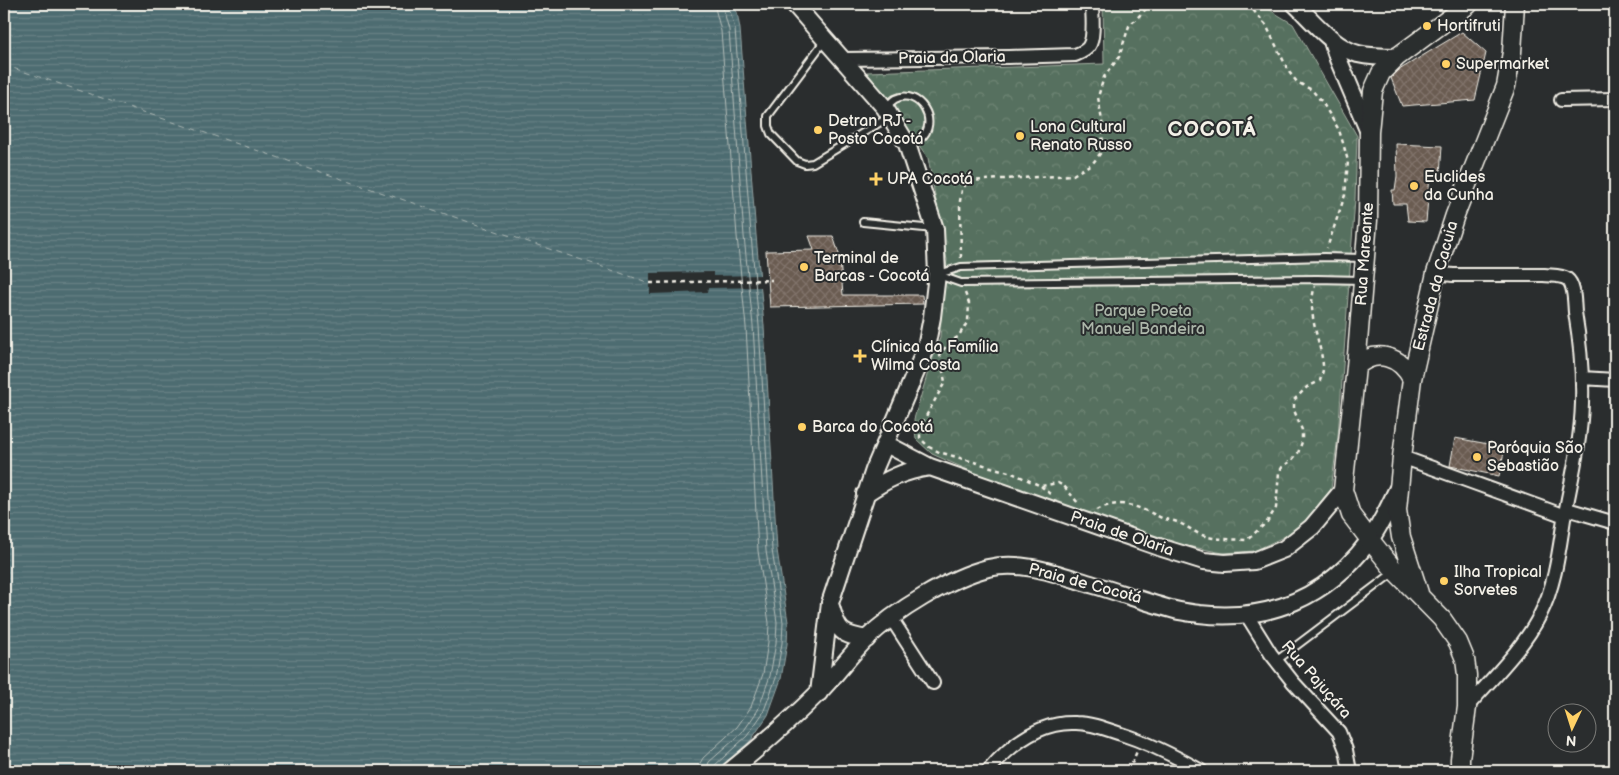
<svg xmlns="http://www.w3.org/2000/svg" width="1619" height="775" font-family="'Balsamiq Sans',sans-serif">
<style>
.park{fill:url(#park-crowns);stroke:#a5b0a3}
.water{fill:url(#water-rules);stroke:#90a1a1}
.pier{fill:#2a2d2e}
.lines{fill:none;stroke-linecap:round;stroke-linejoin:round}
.shore{stroke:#b2bcb8;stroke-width:1}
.ferry{stroke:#a9b5b2;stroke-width:1;stroke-dasharray:6 5;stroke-linecap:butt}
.building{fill:url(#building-cross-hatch);stroke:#f4f1e8}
.service-casing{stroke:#f4f1e8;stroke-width:10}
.minor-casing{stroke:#f4f1e8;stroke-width:16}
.tertiary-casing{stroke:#f4f1e8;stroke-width:20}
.secondary-casing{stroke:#f4f1e8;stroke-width:21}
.path{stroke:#f4f1e8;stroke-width:2.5;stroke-dasharray:4 4;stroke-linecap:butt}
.service{stroke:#2a2d2e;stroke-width:6}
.minor{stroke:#2a2d2e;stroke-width:12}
.tertiary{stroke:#2a2d2e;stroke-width:16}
.secondary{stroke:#2a2d2e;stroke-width:18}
.poi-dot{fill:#ffd166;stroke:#2a2d2e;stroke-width:2}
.labels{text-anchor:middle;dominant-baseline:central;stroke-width:4;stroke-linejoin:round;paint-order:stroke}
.poi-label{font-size:16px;fill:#f4f1e8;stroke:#2a2d2e;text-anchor:start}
.street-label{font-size:16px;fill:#f4f1e8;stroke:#2a2d2e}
.park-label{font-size:16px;fill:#adb7aa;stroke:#2a2d2e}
.district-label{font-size:21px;font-weight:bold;letter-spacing:1px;fill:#f4f1e8;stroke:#2a2d2e}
</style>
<defs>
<pattern id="park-crowns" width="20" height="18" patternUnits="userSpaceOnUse" patternTransform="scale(1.25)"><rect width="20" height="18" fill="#56705e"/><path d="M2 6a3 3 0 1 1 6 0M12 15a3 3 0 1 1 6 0" fill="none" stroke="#6f8575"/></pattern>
<pattern id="water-rules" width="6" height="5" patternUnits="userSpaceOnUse" patternTransform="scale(1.25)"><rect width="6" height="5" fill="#4e6c71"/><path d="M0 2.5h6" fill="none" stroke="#688185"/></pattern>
<pattern id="building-cross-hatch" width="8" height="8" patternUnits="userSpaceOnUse" patternTransform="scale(1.25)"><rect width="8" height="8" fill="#6a5b51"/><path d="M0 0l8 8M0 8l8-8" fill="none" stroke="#80736a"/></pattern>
</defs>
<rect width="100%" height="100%" fill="#2a2d2e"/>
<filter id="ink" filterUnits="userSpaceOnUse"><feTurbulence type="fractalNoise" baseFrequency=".02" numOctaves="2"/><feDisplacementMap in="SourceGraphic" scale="10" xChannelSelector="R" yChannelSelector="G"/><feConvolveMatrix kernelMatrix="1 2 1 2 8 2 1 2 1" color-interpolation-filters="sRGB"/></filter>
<g filter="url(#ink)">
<path class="park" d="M1103 4H1260L1293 24 1357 136 1355 199 1338 436 1331 489 1298 530 1254 551 1223 553 1162 541 1084 515 975 473 932 454 916 439 914 419 928 372 940 338 942 298 947 260 928 158 867 72 1104 64Z"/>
<path class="water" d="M4 4H732L737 12 740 29 756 235 764 326 777 550 788 622 787 644 781 679 768 715 751 740 730 760 715 771H4Z"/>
<path class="pier" d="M713 272V276L762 275 763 287 708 288 707 292 650 294V273Z"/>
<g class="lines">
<path class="shore" d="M699 771V765L703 758 737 727 751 707 763 674 768 642 769 623 758 551 746 327 737 236 721 31 714 4
M706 771 709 762 743 732 758 710 770 676 776 643 777 622 766 551 753 326 744 236 729 30 722 4
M713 771 714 766 747 736 763 713 776 678 782 643 783 622 772 550 759 326 751 235 735 29 728 4"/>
<path class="ferry" d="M4 65 650 283"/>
</g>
<path class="building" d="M1462 32 1486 53 1475 100 1402 106 1391 78 1399 70Z
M1396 144 1442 146 1440 175H1430L1426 222 1408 221 1406 204H1393L1392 190H1395L1397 176Z
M809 236H833L841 260H840L843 295H922L923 304 770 307 766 251 814 250Z
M1455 438 1505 447 1499 476 1450 466Z"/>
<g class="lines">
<g class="service-casing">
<path id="service" d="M825 40 768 116V126L771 134 797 161 805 164 813 163 889 117
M886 107C888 105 892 101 895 99 919 87 941 123 920 139 917 141 911 142 908 143
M863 222 934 229
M939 274 961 267 1324 257 1363 258
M938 275 961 283 1317 279 1362 280
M1276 661 1394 572"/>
</g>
<g class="minor-casing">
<path id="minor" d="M843 59 1008 57 1075 55C1080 53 1086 51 1089 46 1095 37 1092 14 1092 4
M1561 100 1615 99
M1436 273 1453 275H1544C1551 276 1561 275 1567 279 1575 285 1574 303 1575 312 1580 342 1583 373 1582 403 1581 442 1571 481 1564 519 1559 551 1555 586 1540 615 1523 649 1491 679 1467 707
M1582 378 1615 380
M1402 457 1565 516
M1567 509 1615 523
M1246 614 1271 654 1293 682 1339 732 1346 750 1350 771
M891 618 933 683
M988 771C1010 745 1040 721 1076 723 1091 723 1106 729 1121 734 1149 743 1175 756 1201 771"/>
</g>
<g class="tertiary-casing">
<path id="tertiary" d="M794 4 885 108 907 144 935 229 937 274 932 317 926 348 874 470 830 603 819 693
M1295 4C1313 21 1333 47 1358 54 1371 57 1384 57 1397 57
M1331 38 1338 59 1369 132
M886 444 930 467 1159 547 1204 561 1225 563 1254 561 1284 549 1312 527 1343 490
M865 494C887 479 903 471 930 467
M831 607C838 632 842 635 867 639
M730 771C760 747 790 721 818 693 835 676 849 656 866 639 895 611 949 578 988 568 1024 560 1060 575 1094 585 1121 593 1148 603 1175 610 1183 612 1192 613 1199 614 1269 622 1327 597 1369 541 1381 525 1389 506 1398 488"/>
</g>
<g class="secondary-casing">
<path id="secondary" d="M1356 367C1376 348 1400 356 1412 379
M1419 593 1401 537 1397 510 1402 457 1412 379 1436 273 1455 215 1506 86 1512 52 1515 4
M1460 771V759L1467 707V675L1465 659 1458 642 1442 619 1395 571 1370 540 1351 515 1343 490 1356 367 1368 220 1369 132 1373 91 1381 73 1397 57 1469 4"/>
</g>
<path class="path" d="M1248 4 1266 25 1289 72 1297 82 1312 90 1322 102 1339 130 1343 143 1348 161 1345 195 1327 248
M961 258 960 201 962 190 968 181 1073 175 1093 163 1102 151 1103 127 1098 97 1104 77 1119 57 1129 26 1150 5 1153 4
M650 283 772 280
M965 293 969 303 968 321 958 337 949 342 940 355 945 382 920 427V438L929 447 939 452 1012 473 1041 486 1058 483 1064 486 1078 503
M1041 486 1050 494
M1097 510C1121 497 1140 508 1162 518 1167 520 1172 520 1177 522 1187 526 1195 533 1205 536 1218 540 1233 539 1247 540L1267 522 1276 508 1279 472 1283 466 1291 461 1298 453 1302 442V430L1294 410V400L1307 387 1320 381C1321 376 1324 370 1323 365 1320 338 1306 314 1315 286
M1129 771 1137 751"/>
<use href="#service" class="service"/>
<use href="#minor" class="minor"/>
<use href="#tertiary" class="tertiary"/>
<use href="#secondary" class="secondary"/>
</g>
</g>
<g class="poi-dot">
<circle cx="1427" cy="26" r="5"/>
<circle cx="1446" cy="64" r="5"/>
<circle cx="818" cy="130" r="5"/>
<circle cx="1020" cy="136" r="5"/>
<path d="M873.5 171.5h5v5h5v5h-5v5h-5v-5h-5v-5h5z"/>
<circle cx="1414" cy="186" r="5"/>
<circle cx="804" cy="267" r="5"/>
<path d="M857.5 348.5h5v5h5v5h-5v5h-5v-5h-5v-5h5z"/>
<circle cx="802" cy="427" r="5"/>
<circle cx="1477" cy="457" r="5"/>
<circle cx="1444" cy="581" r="5"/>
</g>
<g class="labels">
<g class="poi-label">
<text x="1437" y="26">Hortifruti</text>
<text x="1456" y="64">Supermarket</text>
<text x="828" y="121">Detran RJ -<tspan x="828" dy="18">Posto Cocotá</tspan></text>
<text x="1030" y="127">Lona Cultural<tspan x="1030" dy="18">Renato Russo</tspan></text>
<text x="1424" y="177">Euclides<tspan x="1424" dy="18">da Cunha</tspan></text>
<text x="887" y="179">UPA Cocotá</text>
<text x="814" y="258">Terminal de<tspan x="814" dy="18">Barcas - Cocotá</tspan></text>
<text x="871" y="347">Clínica da Família<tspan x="871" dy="18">Wilma Costa</tspan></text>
<text x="812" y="427">Barca do Cocotá</text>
<text x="1487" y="448">Paróquia São<tspan x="1487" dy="18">Sebastião</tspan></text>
<text x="1454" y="572">Ilha Tropical<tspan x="1454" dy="18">Sorvetes</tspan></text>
</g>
<g class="street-label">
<text transform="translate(952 58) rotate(-1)">Praia da Olaria</text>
<text transform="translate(1365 254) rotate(-86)">Rua Mareante</text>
<text transform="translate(1436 286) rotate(-75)">Estrada da Cacuia</text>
<text transform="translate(1122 534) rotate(19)">Praia de Olaria</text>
<text transform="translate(1085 584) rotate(15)">Praia de Cocotá</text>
<text transform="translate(1316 680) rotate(49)">Rua Pajuçára</text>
</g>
<g class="park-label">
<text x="1143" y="311">Parque Poeta<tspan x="1143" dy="18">Manuel Bandeira</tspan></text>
</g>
<g class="district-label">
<text x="1212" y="129">COCOTÁ</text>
</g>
</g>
<rect width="1619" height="775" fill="none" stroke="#2a2d2e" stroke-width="20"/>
<rect x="10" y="10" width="1599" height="755" fill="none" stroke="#f4f1e8" stroke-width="2" filter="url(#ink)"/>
<g transform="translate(1572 728) rotate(184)"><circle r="24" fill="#2a2d2e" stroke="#7b7b78"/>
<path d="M0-4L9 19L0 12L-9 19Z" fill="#ffd166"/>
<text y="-8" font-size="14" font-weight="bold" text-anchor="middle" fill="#f4f1e8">N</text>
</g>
</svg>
